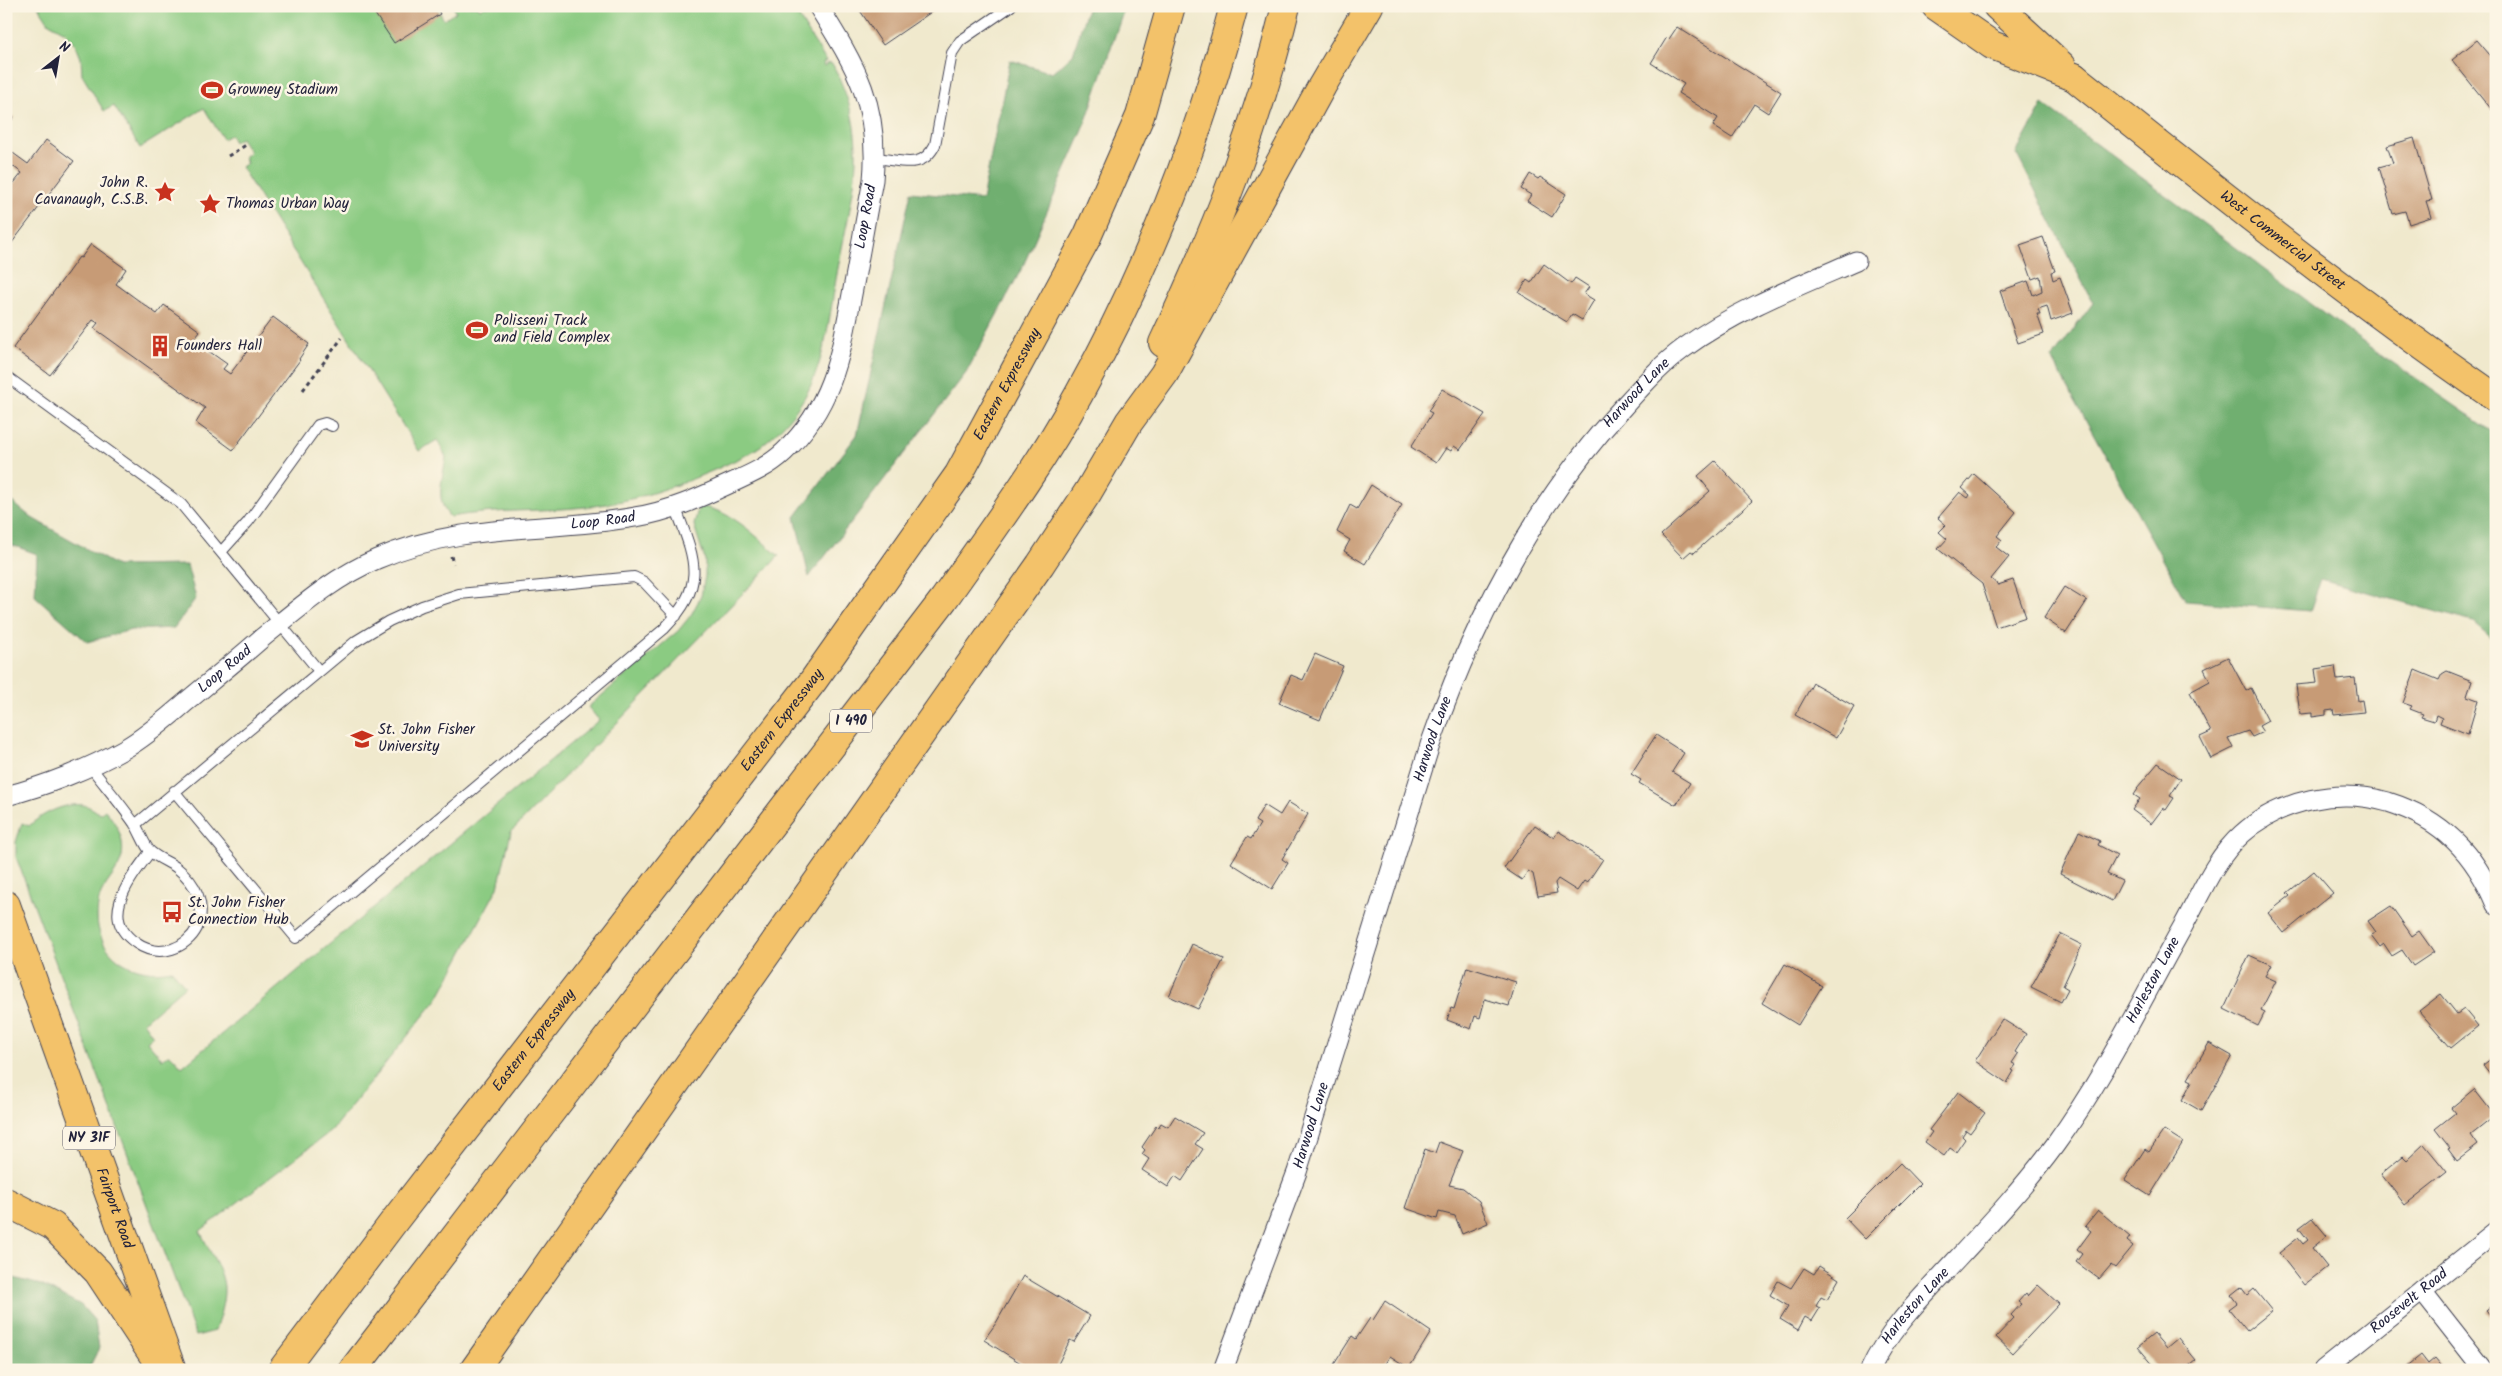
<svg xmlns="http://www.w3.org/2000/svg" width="2502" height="1376" font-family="Kalam,sans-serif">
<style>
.green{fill:#8bcb82;stroke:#56765e}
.forest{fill:#70af70;stroke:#496856}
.building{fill:#c79b76}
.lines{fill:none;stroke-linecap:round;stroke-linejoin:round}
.lane-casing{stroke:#414051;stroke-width:12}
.street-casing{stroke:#414051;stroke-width:21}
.primary-casing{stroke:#414051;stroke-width:30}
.highway-casing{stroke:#414051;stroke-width:30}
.path{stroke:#414051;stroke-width:3;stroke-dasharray:4 4;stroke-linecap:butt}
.lane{stroke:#fff;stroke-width:10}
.street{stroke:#fff;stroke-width:19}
.primary{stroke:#f3c26a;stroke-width:28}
.highway{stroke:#f3c26a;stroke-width:28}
.labels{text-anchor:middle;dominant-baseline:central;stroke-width:5;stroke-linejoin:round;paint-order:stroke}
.shield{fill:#fcf5e5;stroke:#63616e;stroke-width:1}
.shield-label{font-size:14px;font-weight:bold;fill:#22223b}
.poi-label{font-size:15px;fill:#22223b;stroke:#fcf5e5;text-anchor:start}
.street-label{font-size:15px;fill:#22223b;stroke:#fcf5e5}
</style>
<rect width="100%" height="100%" fill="#fcf5e5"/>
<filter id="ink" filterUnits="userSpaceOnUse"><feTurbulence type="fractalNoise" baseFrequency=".02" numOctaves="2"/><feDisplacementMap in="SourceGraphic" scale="10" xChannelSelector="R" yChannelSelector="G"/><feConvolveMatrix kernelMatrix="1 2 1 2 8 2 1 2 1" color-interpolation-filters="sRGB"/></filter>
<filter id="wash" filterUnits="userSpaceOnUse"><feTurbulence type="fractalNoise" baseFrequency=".0096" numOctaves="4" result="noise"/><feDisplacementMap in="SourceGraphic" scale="20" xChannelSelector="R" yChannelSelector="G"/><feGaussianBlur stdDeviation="1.12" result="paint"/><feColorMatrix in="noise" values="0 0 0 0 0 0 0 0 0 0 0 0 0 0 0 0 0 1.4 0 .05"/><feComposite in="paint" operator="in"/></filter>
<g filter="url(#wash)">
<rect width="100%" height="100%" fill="#f0e9cd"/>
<path class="green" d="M38 6H436L444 20 456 12 453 6H478L480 9 484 6H792L826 61 823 63 824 66 829 63 833 65C871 140 854 185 839 263 831 303 827 355 808 391 797 412 781 430 762 445 749 455 733 461 719 468 675 487 633 502 585 507 540 512 495 509 450 517 434 500 443 478 446 457L437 440 419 451 241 167 247 163 244 157 250 152 241 138 234 142 230 135 223 139 204 108 140 148 114 106 104 111 82 75 81 58 75 43 65 32 49 23Z
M703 507C734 512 755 536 779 556L511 832 498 887 438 998 331 1131 200 1231C222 1278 233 1277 215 1331L196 1336 16 857V842L22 823 29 826C40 815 65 802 83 805 89 806 95 810 100 814L105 810C116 823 125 838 122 856 119 873 103 883 99 900 88 948 127 979 172 970L185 986 143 1022 153 1036 147 1041 162 1059 168 1055 172 1056 182 1067 599 720 588 707 678 631 691 615 701 596 705 576V560L694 525 698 509Z"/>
<path class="forest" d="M1088 6H1125L1083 130 1023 266 966 373 809 577 795 517 857 435 911 192 982 200 1010 60 1052 73 1073 54Z
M2043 104 2360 340 2496 434V642L2473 622 2321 579 2310 611 2186 601 2052 359 2093 303 2016 153Z
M6 497 32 518 117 566 187 565 196 598 174 628 131 630 87 642 35 596 37 554 6 543Z
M6 1276 41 1285 81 1305 95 1321 99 1348 88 1370H6Z"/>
<g id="blocks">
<path class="building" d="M387 6H436L440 14 394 43 375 14Z
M857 6H940L883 45Z
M1677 27 1781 92 1768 113 1754 104 1732 138 1713 126 1718 118 1678 93 1684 84 1651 63 1667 37 1669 39Z
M2477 40 2496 62V107L2492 110 2452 60Z
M6 111 14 117 6 128Z
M2414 138 2432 200 2426 201 2431 217 2409 224 2405 211 2393 214 2379 167 2393 163 2387 146Z
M46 140 74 161 8 248 6 246V193L22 173 6 161V148L28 164Z
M1530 174 1538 179 1540 177 1566 194 1552 217 1527 201 1531 195 1521 189Z
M2043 237 2055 271 2051 272 2053 280 2060 277 2073 313 2051 321 2047 306 2038 309 2040 314H2037L2044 334 2018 343 2000 291 2028 281 2033 295 2042 291 2040 276 2032 279 2020 245Z
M91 244 126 269 116 284 157 314 164 305 200 331 193 340 227 364 223 369 230 374 273 317 309 344 299 359 300 360 233 450 196 423 205 408 94 328 98 323 93 320 50 375 13 348 79 257 81 258Z
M1544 264 1571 284 1575 278 1589 287 1584 294 1594 300 1582 320 1572 314 1567 322 1519 293 1527 280 1531 283Z
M1442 389 1485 414 1460 450 1454 446 1451 451 1446 448 1436 463 1411 447 1432 413 1428 411Z
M1715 461 1752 501 1694 553 1691 551 1683 558 1661 535 1710 491 1698 476Z
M1974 474 2016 512 1997 536 2002 540 1996 547 2009 557 1991 579 1998 585 2013 580 2026 617 1996 627 1982 584 1938 549 1947 539 1939 532 1946 525 1938 518 1960 492 1968 498 1970 495 1962 488Z
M1371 485 1402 505 1365 564 1344 551 1350 540 1337 532 1350 505 1357 509Z
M2064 587 2087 601 2066 633 2044 618Z
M1315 654 1343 666 1320 720 1279 703 1291 675 1303 680Z
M2228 657 2246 691 2251 688 2268 721 2259 726 2263 732 2252 737 2248 731 2228 738 2233 748 2211 759 2200 737 2211 732 2190 692 2210 681 2204 669Z
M2335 666 2337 680 2355 678 2358 701 2362 700 2364 712 2334 715 2333 710 2326 711V715L2312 717V713L2300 714 2296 685 2317 683 2315 669Z
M2415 670 2439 680 2442 674 2447 671 2472 681 2467 696 2478 700 2468 734 2440 723 2442 718 2436 715 2434 721 2421 717 2423 714 2410 709 2412 706 2403 703Z
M1813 683 1854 706 1836 738 1795 715Z
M1656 735 1684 753 1672 772 1690 783 1676 805 1639 783 1641 780 1631 774Z
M2158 763 2181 779 2170 796 2174 798 2166 810 2163 808 2151 824 2132 810 2140 799 2134 795 2138 789 2137 788Z
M1288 802 1308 814 1282 859 1288 863 1272 889 1231 863 1247 837 1251 839 1260 824 1255 821 1264 805 1280 815Z
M1535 825 1554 838 1558 831 1603 859 1587 883 1584 881 1577 891 1558 879 1555 883 1557 893 1538 896 1533 874 1528 871 1522 880 1504 868Z
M2079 831 2100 841 2098 845 2117 855 2107 874 2122 881 2112 901 2060 874Z
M2314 871 2333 893 2284 933 2268 913 2290 896 2287 893Z
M2391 906 2412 936 2419 931 2434 952 2413 966 2402 950 2392 956 2384 944 2380 947 2371 935 2376 932 2368 921Z
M2060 934 2082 945 2063 986 2068 989 2061 1002 2031 987Z
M1192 944 1224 959 1198 1009 1169 996Z
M2249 955 2271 965 2265 976 2276 981 2261 1010 2265 1012 2258 1026 2224 1009Z
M1785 964 1822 986 1798 1025 1762 1003Z
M1467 967 1516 982 1509 1006 1485 999 1480 1018 1475 1016 1471 1029 1447 1020 1451 1008 1454 1009Z
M2441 994 2457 1014 2464 1009 2478 1026 2451 1048 2419 1011Z
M2002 1019 2026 1034 2015 1052 2018 1054 2012 1063 2016 1065 2012 1070 2014 1071 2007 1083 1975 1061Z
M2209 1043 2232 1056 2201 1111 2182 1100 2192 1081 2188 1079Z
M2496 1055V1081L2483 1065Z
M2474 1089 2495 1116 2471 1135 2478 1145 2457 1161 2448 1149 2450 1148 2435 1129 2455 1113 2451 1108Z
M1958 1092 1985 1113 1970 1133 1966 1130 1962 1136 1965 1139 1956 1152 1950 1148 1944 1156 1925 1142 1932 1132 1929 1130Z
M1175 1116 1203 1133 1195 1144 1203 1149 1182 1181 1175 1176 1168 1187 1142 1170 1149 1159 1142 1154 1145 1150 1142 1147 1156 1126 1158 1128 1161 1123 1168 1127Z
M2164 1130 2183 1142 2150 1196 2125 1180 2145 1149 2149 1152Z
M1439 1142 1463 1151 1449 1185 1463 1188 1479 1201 1488 1223 1462 1234 1455 1216 1439 1212 1437 1219 1405 1208 1425 1149 1435 1153Z
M2424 1144 2447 1172 2405 1205 2381 1174 2403 1156 2407 1160Z
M1900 1163 1920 1184 1865 1239 1845 1218Z
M2098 1210 2130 1237 2127 1241 2133 1246 2115 1268 2111 1265 2099 1279 2076 1262 2082 1254 2077 1250 2091 1231 2085 1226Z
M2312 1218 2327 1236 2312 1248 2327 1267 2304 1285 2279 1253 2298 1238 2303 1244 2308 1240 2299 1228Z
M1819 1266 1839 1279 1827 1300 1821 1297 1816 1306 1820 1308 1812 1321 1805 1317 1798 1330 1780 1319 1788 1306 1770 1295 1778 1281 1791 1288 1804 1268 1814 1274Z
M1023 1276 1090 1316 1074 1342 1070 1340 1055 1370H1027V1367L984 1340 996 1323Z
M2038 1285 2059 1304 2013 1353 1996 1337 2014 1318 2011 1315 2021 1304 2018 1302 2026 1293 2028 1296Z
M2241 1287 2247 1295 2254 1289 2272 1311 2247 1331 2229 1309 2237 1303 2231 1295Z
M1385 1301 1431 1332 1409 1368 1390 1356 1381 1370H1338L1333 1366 1352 1336 1356 1339 1370 1318 1373 1320Z
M2496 1303V1323L2486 1311Z
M2154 1334 2166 1348 2178 1338 2196 1360 2184 1370H2152L2155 1367 2138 1347Z
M2421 1355 2428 1364 2435 1358 2445 1370H2406L2405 1368Z"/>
</g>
</g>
<g filter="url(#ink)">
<use href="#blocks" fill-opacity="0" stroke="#414051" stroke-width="1"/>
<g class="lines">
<g class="lane-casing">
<path id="lane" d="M875 158C900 160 922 171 935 145L952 53 960 41 1011 6
M6 376 181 504 319 671
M221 552 248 522 318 425 325 423 332 426
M90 766C105 786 122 805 136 826 141 834 145 847 151 852 159 859 169 862 177 868 196 883 207 905 197 928 192 938 182 946 172 949 159 953 146 950 136 943 97 917 132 877 150 852
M174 791 296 938 664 629C708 583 695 560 675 506
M135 825 356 641 389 621 422 606 459 594 634 577 644 582 676 616"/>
</g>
<g class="street-casing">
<g id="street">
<path id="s1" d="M6 796C45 786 91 768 126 748 147 736 167 718 186 702 211 681 237 660 262 638 298 609 334 577 377 559 464 521 546 533 635 517 668 512 699 498 729 484 749 475 768 467 784 452 834 405 841 352 853 289 860 252 866 216 873 180 880 105 856 67 818 6"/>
<path d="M2422 1291 2484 1370"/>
<path id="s2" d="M1223 1370 1297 1172 1430 745C1473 622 1535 502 1624 406 1643 385 1662 364 1684 348 1736 310 1798 286 1856 261"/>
<path id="s3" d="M1870 1370C1888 1331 1918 1301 1947 1270 1984 1230 2022 1190 2055 1145 2104 1078 2141 1001 2182 928 2200 896 2214 859 2242 834 2281 799 2339 788 2388 802 2442 819 2475 853 2496 905"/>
<path id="s4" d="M2323 1370 2496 1232"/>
</g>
</g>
<g class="primary-casing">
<g id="primary">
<path id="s5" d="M2074 77C2212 187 2351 298 2496 398"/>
<path id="s6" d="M6 905 172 1370"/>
</g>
</g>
<g class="highway-casing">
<g id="highway">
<path d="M1936 6 1992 45 2074 77"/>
<path d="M1997 6 2062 66"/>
<path d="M1163 343C1216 230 1257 128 1286 6"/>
<path d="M6 1202 53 1226 98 1272 163 1370"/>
<path id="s7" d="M282 1370 395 1220 813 681 959 474 1087 237 1140 116 1171 6"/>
<path d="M353 1370 944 599C991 532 1040 466 1079 394 1147 271 1198 142 1234 6"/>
<path d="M474 1370 1040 565 1088 492 1129 422 1164 374 1322 86 1369 6"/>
</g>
</g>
<path class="path" d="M6 17 9 21
M228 156 246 145
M303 390 342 338
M451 556 453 564"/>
<use href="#lane" class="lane"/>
<use href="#street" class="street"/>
<use href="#primary" class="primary"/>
<use href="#highway" class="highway"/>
</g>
</g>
<defs>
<g id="stadium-bare" transform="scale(1.725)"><path d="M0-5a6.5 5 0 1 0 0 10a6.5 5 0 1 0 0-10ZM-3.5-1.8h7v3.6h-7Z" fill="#c8321e" stroke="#fcf5e5" stroke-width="2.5" paint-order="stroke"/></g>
<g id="sight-bare" transform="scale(1.725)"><path d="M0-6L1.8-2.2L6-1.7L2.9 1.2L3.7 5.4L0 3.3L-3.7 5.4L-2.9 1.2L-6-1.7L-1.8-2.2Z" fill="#c8321e" stroke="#fcf5e5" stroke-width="2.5" paint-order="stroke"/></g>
<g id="building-bare" transform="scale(1.725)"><path d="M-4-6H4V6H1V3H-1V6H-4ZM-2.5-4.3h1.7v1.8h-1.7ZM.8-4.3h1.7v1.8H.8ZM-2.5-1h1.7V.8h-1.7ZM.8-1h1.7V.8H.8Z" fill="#c8321e" stroke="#fcf5e5" stroke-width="2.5" paint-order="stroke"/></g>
<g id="university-bare" transform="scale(1.725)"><path d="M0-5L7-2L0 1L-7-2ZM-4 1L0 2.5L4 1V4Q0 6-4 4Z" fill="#c8321e" stroke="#fcf5e5" stroke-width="2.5" paint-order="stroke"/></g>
<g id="bus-bare" transform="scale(1.725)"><path d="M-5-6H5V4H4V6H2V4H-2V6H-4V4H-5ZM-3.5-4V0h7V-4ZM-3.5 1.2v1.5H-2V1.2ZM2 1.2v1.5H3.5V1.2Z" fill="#c8321e" stroke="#fcf5e5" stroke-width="2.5" paint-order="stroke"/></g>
</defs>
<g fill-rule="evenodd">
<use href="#stadium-bare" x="212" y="90"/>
<use href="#sight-bare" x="165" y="192"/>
<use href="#sight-bare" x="210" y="204"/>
<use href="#stadium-bare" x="477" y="330"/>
<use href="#building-bare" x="160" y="346"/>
<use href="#university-bare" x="362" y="739"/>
<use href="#bus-bare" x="172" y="912"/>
</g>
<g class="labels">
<g class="shield">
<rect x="830" y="709.5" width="42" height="23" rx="4"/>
<rect x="63" y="1126.5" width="52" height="23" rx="4"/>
</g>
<g class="shield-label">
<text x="851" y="721">I 490</text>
<text x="89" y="1138">NY 31F</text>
</g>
<g class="poi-label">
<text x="228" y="90">Growney Stadium</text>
<text x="148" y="183" text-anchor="end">John R.<tspan x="148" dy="17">Cavanaugh, C.S.B.</tspan></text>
<text x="226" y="204">Thomas Urban Way</text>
<text x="494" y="321">Polisseni Track<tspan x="494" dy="17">and Field Complex</tspan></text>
<text x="176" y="346">Founders Hall</text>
<text x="378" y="730">St. John Fisher<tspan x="378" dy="17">University</tspan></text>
<text x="188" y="903">St. John Fisher<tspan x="188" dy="17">Connection Hub</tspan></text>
</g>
<g class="street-label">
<text stroke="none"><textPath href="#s1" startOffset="1125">Loop Road</textPath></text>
<text stroke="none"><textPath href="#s5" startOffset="265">West Commercial Street</textPath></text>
<text stroke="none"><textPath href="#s7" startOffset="1225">Eastern Expressway</textPath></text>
<text stroke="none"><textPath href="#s2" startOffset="1070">Harwood Lane</textPath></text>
<text stroke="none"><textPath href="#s1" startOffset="675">Loop Road</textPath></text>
<text stroke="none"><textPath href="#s1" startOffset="256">Loop Road</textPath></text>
<text stroke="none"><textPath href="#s7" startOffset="820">Eastern Expressway</textPath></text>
<text stroke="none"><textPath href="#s2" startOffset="665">Harwood Lane</textPath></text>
<text stroke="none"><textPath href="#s3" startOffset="484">Harleston Lane</textPath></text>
<text stroke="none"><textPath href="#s7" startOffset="415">Eastern Expressway</textPath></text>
<text stroke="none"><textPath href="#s2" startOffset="260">Harwood Lane</textPath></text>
<text stroke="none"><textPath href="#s6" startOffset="322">Fairport Road</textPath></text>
<text stroke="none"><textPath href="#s4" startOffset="110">Roosevelt Road</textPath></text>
<text stroke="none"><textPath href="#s3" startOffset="79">Harleston Lane</textPath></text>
</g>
</g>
<rect width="2502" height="1376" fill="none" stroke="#fcf5e5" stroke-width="25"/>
<g transform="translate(58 58) rotate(31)" stroke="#fcf5e5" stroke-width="4" paint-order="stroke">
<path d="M0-4L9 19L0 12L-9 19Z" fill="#22223b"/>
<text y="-8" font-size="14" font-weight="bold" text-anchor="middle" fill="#22223b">N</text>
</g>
</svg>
